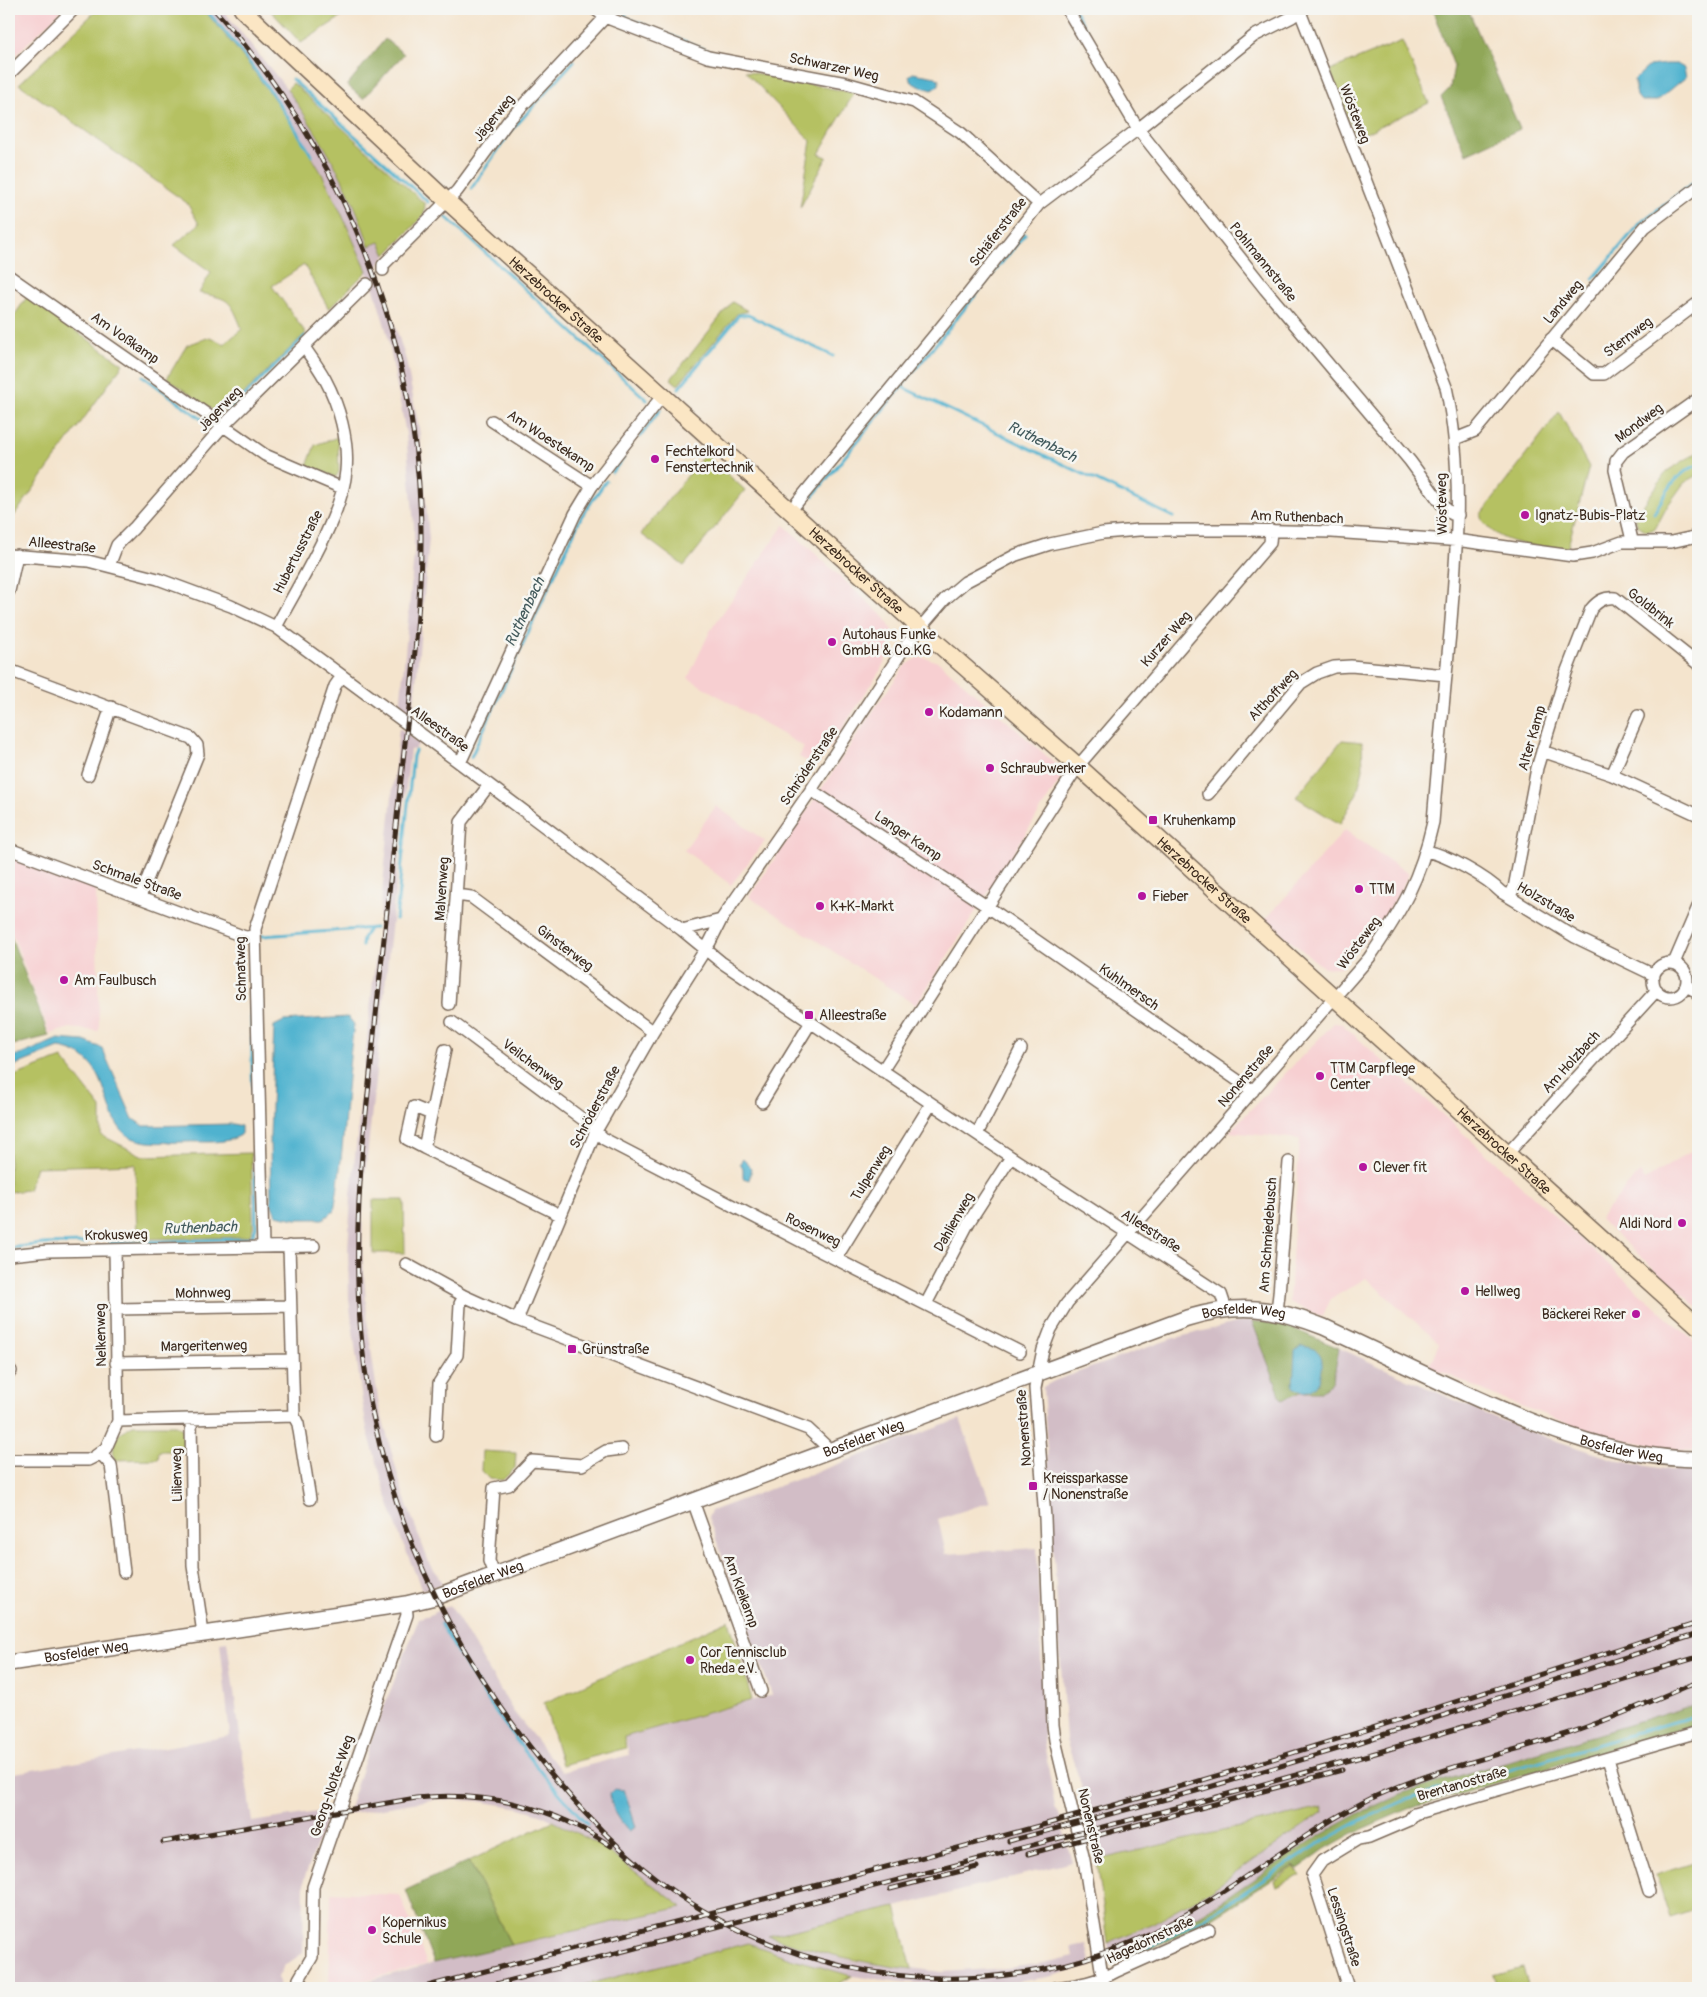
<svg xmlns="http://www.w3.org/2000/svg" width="1707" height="1997" font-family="Pangolin,sans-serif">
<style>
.built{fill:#f7cfd1}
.industrial{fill:#d2bdc6}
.green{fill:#b5c162;stroke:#787640}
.forest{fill:#90a758;stroke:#66683b}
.water{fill:#50b2cf;stroke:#466e76}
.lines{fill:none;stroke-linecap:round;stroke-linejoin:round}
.stream{stroke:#50b2cf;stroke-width:3}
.minor-casing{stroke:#7c6b5b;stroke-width:14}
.tertiary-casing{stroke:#7c6b5b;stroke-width:18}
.secondary-casing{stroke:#7c6b5b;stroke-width:19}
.minor{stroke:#fff;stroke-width:11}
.tertiary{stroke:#fff;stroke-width:15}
.secondary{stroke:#fbe6c4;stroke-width:16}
.rail-casing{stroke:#3b2a1e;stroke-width:5}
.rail{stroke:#f6f6f2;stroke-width:3;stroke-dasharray:9;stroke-linecap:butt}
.poi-dot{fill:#b5179e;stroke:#f6f6f2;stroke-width:2}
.labels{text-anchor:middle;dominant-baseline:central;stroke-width:5;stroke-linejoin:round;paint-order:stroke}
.street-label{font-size:14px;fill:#3b2a1e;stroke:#f6f6f2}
.poi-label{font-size:14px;fill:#3b2a1e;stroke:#f6f6f2;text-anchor:start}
.water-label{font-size:15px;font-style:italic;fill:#425a5c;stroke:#f6f6f2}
</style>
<rect width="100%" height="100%" fill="#f6f6f2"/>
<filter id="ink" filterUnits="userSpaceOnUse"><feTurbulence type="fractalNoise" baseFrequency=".02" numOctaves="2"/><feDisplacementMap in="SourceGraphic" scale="10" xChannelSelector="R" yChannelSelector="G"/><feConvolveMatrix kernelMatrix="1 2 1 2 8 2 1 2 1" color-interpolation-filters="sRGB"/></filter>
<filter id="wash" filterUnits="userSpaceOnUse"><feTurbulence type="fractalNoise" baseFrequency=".0096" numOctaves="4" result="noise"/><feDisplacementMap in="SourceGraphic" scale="20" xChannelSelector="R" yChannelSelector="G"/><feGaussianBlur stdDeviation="1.12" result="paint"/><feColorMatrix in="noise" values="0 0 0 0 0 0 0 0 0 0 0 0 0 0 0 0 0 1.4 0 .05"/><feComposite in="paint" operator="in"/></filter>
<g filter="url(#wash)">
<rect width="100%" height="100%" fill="#f4e4cd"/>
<path class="built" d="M9 9H63L9 61Z
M784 525 885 618 892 630 890 650 880 671 817 767 799 757 804 747 688 678 710 631Z
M917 658H927L940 663 1065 772 916 1005 749 897 884 695 905 666Z
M716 806 765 841 731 885 684 850Z
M1345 830 1409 874 1385 918 1341 967 1324 968 1265 920Z
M9 857 96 888 99 1031 70 1028 50 1034 9 925Z
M1334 1023 1342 1024 1698 1345V1451L1678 1450 1603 1436 1507 1401 1429 1366 1439 1343 1366 1278 1331 1299 1322 1317 1289 1302 1300 1139 1229 1132Z
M1698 1147V1308L1599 1219 1634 1178 1640 1173 1645 1180Z
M331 1892 400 1895 427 1964 335 1988H329Z"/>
<path class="industrial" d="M203 9H222L287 89 305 115 337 168 362 224 369 246 380 242 386 255 377 267 406 360 420 434 429 539 413 718 400 708 414 554V525L406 434 387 333 373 286 323 175 286 114 255 71Z
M399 728 419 743 415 749 410 750 363 1195 362 1249 368 1328 379 1406 403 1494 430 1565 437 1573 442 1584 422 1590 400 1536 389 1504 367 1429 362 1400 349 1299 348 1250 351 1195Z
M1248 1320 1252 1321 1282 1400 1301 1392H1321L1333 1381 1339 1348 1481 1412 1548 1438 1619 1461 1670 1470H1698V1704L1403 1793 1362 1812 1320 1835 1203 1913 1157 1938 1110 1956 1108 1943 1153 1923 1210 1891 1322 1808 1097 1860 1085 1809 1086 1799 1066 1740 1043 1387 1054 1381 1171 1339Z
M960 1419 990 1502 938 1519 946 1554 1037 1548 1044 1743 1055 1807 1059 1814 1072 1862 896 1907 769 1936 820 1952 855 1961 942 1972 1007 1968 1044 1963 1073 1956 1071 1947 1086 1944 1091 1966 1048 1977 1009 1983 943 1985 901 1982 852 1976 793 1959 748 1943 573 1988H342L434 1963 682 1907 600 1845 540 1814 520 1808 478 1801 436 1799 347 1814 374 1732 419 1618 430 1615 450 1605 513 1711 562 1772 629 1755 625 1737 772 1695 708 1517 711 1511Z
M227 1641 252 1822 330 1810 304 1879 303 1953 284 1966 278 1977 280 1988H9V1774L230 1736 220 1642Z"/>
<path class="green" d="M98 9H203C248 60 288 115 322 174 339 205 352 239 367 271L329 309 304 265 272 286 306 333 227 410 214 411 167 378 187 345 210 337 224 344 242 329C230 299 230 299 199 293L211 272 174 245 199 224 187 203 19 84Z
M269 9H345L349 12 301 43Z
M1402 41 1429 103 1355 138 1330 70Z
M745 71 854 93 819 154 827 157 800 208 811 141Z
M293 83 425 204 424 215 386 255 380 242 369 246C352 189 321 138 287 89Z
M27 297 123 364 9 523V323Z
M732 302 748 311 737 314 678 385 671 379Z
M1559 412 1589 467 1567 550C1540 546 1507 547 1488 527 1484 523 1480 520 1481 514Z
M338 437 339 472 336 477 307 466 315 445Z
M1698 452V475L1684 483 1668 505 1655 529 1647 531 1637 525 1635 517 1667 471Z
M705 454 745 490 684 566 641 534Z
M1342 740 1362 742 1363 769 1357 793 1340 824 1296 797Z
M62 1058 101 1108V1135L143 1156 251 1153 253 1227 250 1235 244 1237 137 1239 135 1164 36 1167 28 1190 9 1192V1078Z
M404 1200 405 1253H373V1200Z
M133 1425H175L184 1430V1451H159L158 1459 114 1460C112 1438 114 1436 133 1425Z
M482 1451 516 1453 515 1468 503 1480 489 1479 481 1471Z
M729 1620 752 1700 624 1737 626 1748 562 1765 544 1703Z
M1322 1808 1323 1812 1210 1891 1153 1923 1108 1943 1097 1860Z
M553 1821 600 1845 682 1907 511 1945 469 1861Z
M1698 1861V1909L1670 1918 1656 1874Z
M1294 1867 1300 1875 1276 1887 1274 1881Z
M896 1907 912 1969C860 1963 817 1952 768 1936Z
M748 1943 793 1959 852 1976 830 1988H573Z
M1522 1967 1529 1988H1498L1494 1975Z"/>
<path class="forest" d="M1432 9H1468L1520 129 1466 154 1441 97 1450 88 1454 66Z
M385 39 404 54 363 99 347 85Z
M9 932 49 1036 9 1046Z
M1252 1321 1284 1325 1339 1348 1333 1381 1321 1392H1301L1282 1400Z
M1698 1704V1724L1408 1809 1355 1832 1325 1849 1297 1869 1294 1866 1208 1921 1160 1945 1111 1965 1110 1956 1157 1938 1203 1913 1320 1835 1362 1812 1403 1793Z
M469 1861 511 1945 434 1963 406 1890Z"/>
<path class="water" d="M1666 64H1677L1684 68 1686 77 1657 101H1641L1637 96 1634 80 1649 66Z
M913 73 936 77 939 80V85L932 90C924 87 910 86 909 76Z
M348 1017 354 1024C345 1086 345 1149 334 1211L323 1219H296L276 1215 271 1203 270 1136 274 1026 284 1021Z
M58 1039 84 1041 102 1048 133 1119 144 1126 233 1124 241 1126V1135C225 1145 203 1141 185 1142 167 1142 149 1145 132 1138 98 1123 117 1056 59 1048L9 1068V1056L20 1055Z
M743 1159 752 1168 749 1180 743 1178V1168L740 1163Z
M1301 1346C1307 1347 1315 1348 1319 1353 1328 1364 1318 1405 1293 1387L1295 1351Z
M614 1789 621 1790 624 1789 636 1827 629 1831C620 1821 610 1807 610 1793Z"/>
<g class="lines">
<path class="stream" d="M205 9C246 54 281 104 312 156
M624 9 626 17 629 19 711 52
M1074 9 1094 43
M292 79 428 202
M471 189 512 130 574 61
M446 217 647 400
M1593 279 1640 223 1698 179
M143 376 211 426
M902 387 1173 517
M679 388 739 315H748L833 356
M227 413 305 336
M640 437 660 410
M612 472 623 459
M813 496 1025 234
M1654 513C1666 493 1675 473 1698 465
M471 757 581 517 606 481
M396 919 413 756 415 751
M262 936 375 928
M362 946 363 938 369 929
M250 962 253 1110
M110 1243 244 1239 252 1237 256 1227 255 1169
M9 1248 44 1244 85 1243
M441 1624C481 1697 530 1763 587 1824
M1115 1961 1159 1942 1205 1918 1323 1841 1363 1819 1406 1800 1698 1715"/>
</g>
</g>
<g filter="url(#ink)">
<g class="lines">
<g class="minor-casing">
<path id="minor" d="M595 9 605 17 708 57 846 83 914 102 961 133 1039 204
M1067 9 1138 129 1265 289 1410 461 1443 506 1452 514 1458 515
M9 74 74 9
M383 270V265L457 191 509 120 613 9
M9 276 265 455 342 488
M1551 339 1594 374H1604L1698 303
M492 421 592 486
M1455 439 1475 431 1645 227 1698 187
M790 511 969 293 1039 204 1138 129 1254 36 1292 17 1304 9
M1632 540 1615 470 1616 461 1623 452 1698 399
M9 555 88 561 158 579 231 606 276 627 460 763 682 930 721 962 1011 1157 1221 1294 1226 1309
M109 566 117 545 134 528 223 426 367 284
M9 591 17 555
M276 627C298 585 342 517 346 471 349 440 339 405 325 379 319 368 311 357 304 347
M9 670 191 738 197 745 198 754 140 897
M1542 751 1612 775 1698 815
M460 763 575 514 592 486 663 395
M88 775 111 707
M1612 775 1638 716
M811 790 988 907 1253 1091
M1208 794 1301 683 1317 673 1334 667 1351 666 1446 675
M9 849 245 937 255 936
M1426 851C1447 855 1486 877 1501 892L1575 937 1654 975
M457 895 471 897 653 1032
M1509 897 1514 888 1537 768 1566 673 1591 609C1598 601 1604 597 1615 598L1698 664
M682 930 721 920
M1674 963 1698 907
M1653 980a17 17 0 1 1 34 0a17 17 0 1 1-34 0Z
M1686 986 1696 991 1698 995
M449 1004 461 822 489 785
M452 1022 589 1124 604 1139 816 1249 1020 1352
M445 1050 424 1148 560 1215
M882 1071 1078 766 1270 543 1271 530
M762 1102 811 1022
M977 1134 1021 1049
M424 1148 407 1139 414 1107 431 1114
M1508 1153 1657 990
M289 1246 294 1416 298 1424 310 1499
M263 1247 255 929 335 686 342 676
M9 1255 48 1251 314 1246
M836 1258 931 1104
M406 1264 464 1296 517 1320 808 1429 825 1445 828 1450
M926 1304 969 1222 1011 1157
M116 1309 290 1306
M1277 1311 1279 1294 1289 1162
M517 1320 596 1131 653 1032 710 942 721 920 811 790 902 651 920 628 945 599 965 582 1016 555 1050 544 1103 533 1139 530H1246L1332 532 1463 541 1573 556 1592 553 1622 542H1671L1698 536
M116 1363 292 1360
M9 1371H11
M191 1419 193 1566 203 1633
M118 1421 294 1416
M436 1436 439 1383 457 1355 460 1304 464 1296
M101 1454 111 1465 124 1572
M9 1460H88L94 1457 106 1448 118 1421 115 1250
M693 1501 761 1691
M494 1574 489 1561 494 1488 509 1485 532 1461 582 1465 606 1451 622 1449
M1608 1759 1649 1891
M305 1988 299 1979 312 1957 313 1887 407 1615 406 1604
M1055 1988C1078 1985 1097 1982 1117 1971L1209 1930
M1104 1988 1084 1860 1055 1740 1053 1725 1045 1518 1035 1388 1043 1350 1051 1329 1067 1303 1369 958C1402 910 1420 880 1433 822 1438 759 1444 696 1450 633 1457 548 1464 471 1446 387L1299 9
M1348 1988 1312 1875 1322 1861 1358 1839 1369 1837 1409 1820 1414 1814 1698 1732"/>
</g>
<g class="tertiary-casing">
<g id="tertiary">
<path id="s1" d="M9 1663 406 1604 435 1597 1187 1318C1241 1302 1272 1307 1324 1327 1364 1346 1404 1365 1445 1384 1524 1420 1610 1459 1698 1459"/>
</g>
</g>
<g class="secondary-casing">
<g id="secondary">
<path id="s2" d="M242 9 447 201 920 628 1078 766 1698 1326"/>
</g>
</g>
<use href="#minor" class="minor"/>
<use href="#tertiary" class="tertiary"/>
<use href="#secondary" class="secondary"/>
<g class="rail-casing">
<path id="rail" d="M214 9C343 151 418 338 421 530 422 619 408 709 399 798 386 913 375 1027 363 1142 355 1234 354 1325 373 1416 397 1529 447 1634 515 1727 557 1784 605 1841 663 1884 773 1965 911 1995 1045 1969 1107 1957 1164 1930 1216 1896 1268 1863 1318 1824 1374 1797 1437 1768 1505 1754 1570 1733 1614 1718 1655 1699 1698 1682
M1009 1841 1196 1791 1348 1746 1698 1634
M163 1842 416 1798C485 1791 553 1806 611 1846
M1028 1854 1342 1770
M890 1889 977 1867
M420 1988C677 1921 934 1857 1189 1784 1360 1734 1529 1678 1698 1623
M481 1988 1199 1802 1379 1752 1698 1657"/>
</g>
<use href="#rail" class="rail"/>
</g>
</g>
<g class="poi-dot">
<circle cx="655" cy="459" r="5"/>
<circle cx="1525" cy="515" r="5"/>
<circle cx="832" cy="642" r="5"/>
<circle cx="929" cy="712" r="5"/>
<circle cx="990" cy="768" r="5"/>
<rect x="1148" y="815" width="10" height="10" rx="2.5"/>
<circle cx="1359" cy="889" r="5"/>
<circle cx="1142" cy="896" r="5"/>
<circle cx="820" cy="906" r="5"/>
<circle cx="64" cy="980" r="5"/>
<rect x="804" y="1010" width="10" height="10" rx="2.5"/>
<circle cx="1320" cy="1076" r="5"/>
<circle cx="1363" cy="1167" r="5"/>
<circle cx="1682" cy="1223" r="5"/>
<circle cx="1465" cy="1291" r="5"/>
<circle cx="1636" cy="1314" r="5"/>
<rect x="567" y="1344" width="10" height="10" rx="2.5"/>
<rect x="1028" y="1481" width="10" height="10" rx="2.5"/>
<circle cx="690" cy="1660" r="5"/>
<circle cx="372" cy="1930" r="5"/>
</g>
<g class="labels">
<g class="street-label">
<text transform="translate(834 67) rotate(12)">Schwarzer Weg</text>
<text transform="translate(1355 114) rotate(69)">Wösteweg</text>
<text transform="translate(494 118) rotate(-51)">Jägerweg</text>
<text transform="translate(998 232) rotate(-52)">Schäferstraße</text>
<text transform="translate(1263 262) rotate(51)">Pohlmannstraße</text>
<text stroke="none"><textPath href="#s2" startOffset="428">Herzebrocker Straße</textPath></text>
<text transform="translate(1563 302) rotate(-50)">Landweg</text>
<text transform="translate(1628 337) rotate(-37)">Sternweg</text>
<text transform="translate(125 338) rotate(35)">Am Voßkamp</text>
<text transform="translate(220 409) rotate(-46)">Jägerweg</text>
<text transform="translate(1639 423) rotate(-37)">Mondweg</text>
<text transform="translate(551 441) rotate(33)">Am Woestekamp</text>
<text transform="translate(1442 504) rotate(-91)">Wösteweg</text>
<text transform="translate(1297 517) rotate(2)">Am Ruthenbach</text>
<text transform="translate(62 545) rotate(6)">Alleestraße</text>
<text transform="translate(298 552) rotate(-63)">Hubertusstraße</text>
<text stroke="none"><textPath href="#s2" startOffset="832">Herzebrocker Straße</textPath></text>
<text transform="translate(1651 608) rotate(38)">Goldbrink</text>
<text transform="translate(1166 639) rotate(-49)">Kurzer Weg</text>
<text transform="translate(1273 695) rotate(-47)">Althoffweg</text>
<text transform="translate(440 729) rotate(36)">Alleestraße</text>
<text transform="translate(1532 738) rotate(-74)">Alter Kamp</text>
<text transform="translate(809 766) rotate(-56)">Schröderstraße</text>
<text transform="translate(908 836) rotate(34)">Langer Kamp</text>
<text transform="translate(137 880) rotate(20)">Schmale Straße</text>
<text stroke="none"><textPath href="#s2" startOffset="1298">Herzebrocker Straße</textPath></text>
<text transform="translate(442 889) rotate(-86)">Malvenweg</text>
<text transform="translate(1546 902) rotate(31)">Holzstraße</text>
<text transform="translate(1359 943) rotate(-53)">Wösteweg</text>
<text transform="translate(565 948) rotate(37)">Ginsterweg</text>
<text transform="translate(241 969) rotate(-91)">Schnatweg</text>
<text transform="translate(1129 987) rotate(35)">Kuhlmersch</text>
<text transform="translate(1571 1062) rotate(-48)">Am Holzbach</text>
<text transform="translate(533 1064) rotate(37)">Veilchenweg</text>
<text transform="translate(1246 1076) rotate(-49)">Nonenstraße</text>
<text transform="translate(595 1107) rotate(-62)">Schröderstraße</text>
<text stroke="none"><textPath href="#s2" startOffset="1702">Herzebrocker Straße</textPath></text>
<text transform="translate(871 1173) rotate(-58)">Tulpenweg</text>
<text transform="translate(954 1222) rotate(-60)">Dahlienweg</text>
<text transform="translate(813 1230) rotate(26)">Rosenweg</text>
<text transform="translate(1151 1231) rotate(33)">Alleestraße</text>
<text transform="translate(116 1235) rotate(-1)">Krokusweg</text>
<text transform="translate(1268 1235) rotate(-86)">Am Schmiedebusch</text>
<text transform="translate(203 1293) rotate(-1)">Mohnweg</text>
<text stroke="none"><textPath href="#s1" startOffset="1291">Bosfelder Weg</textPath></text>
<text transform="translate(101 1335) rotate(-91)">Nelkenweg</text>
<text transform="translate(204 1346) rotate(-1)">Margeritenweg</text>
<text transform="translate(1024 1428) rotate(-94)">Nonenstraße</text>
<text stroke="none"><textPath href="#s1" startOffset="888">Bosfelder Weg</textPath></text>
<text stroke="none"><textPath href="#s1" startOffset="1696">Bosfelder Weg</textPath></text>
<text transform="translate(177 1475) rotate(-91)">Lilienweg</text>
<text stroke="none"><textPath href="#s1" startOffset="482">Bosfelder Weg</textPath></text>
<text transform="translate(741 1591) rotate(70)">Am Kleikamp</text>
<text stroke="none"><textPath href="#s1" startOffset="78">Bosfelder Weg</textPath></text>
<text transform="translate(1462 1784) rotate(-16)">Brentanostraße</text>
<text transform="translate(332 1786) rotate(-71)">Georg-Nolte-Weg</text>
<text transform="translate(1091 1826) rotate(77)">Nonenstraße</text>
<text transform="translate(1344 1927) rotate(72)">Lessingstraße</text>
<text transform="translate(1150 1940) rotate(-25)">Hagedornstraße</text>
</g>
<g class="poi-label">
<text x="665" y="451">Fechtelkord<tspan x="665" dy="16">Fenstertechnik</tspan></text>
<text x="1535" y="515">Ignatz-Bubis-Platz</text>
<text x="842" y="634">Autohaus Funke<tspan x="842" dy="16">GmbH &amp; Co.KG</tspan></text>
<text x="939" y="712">Kodamann</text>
<text x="1000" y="768">Schraubwerker</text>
<text x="1163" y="820">Kruhenkamp</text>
<text x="1369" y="889">TTM</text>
<text x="1152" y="896">Fieber</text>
<text x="830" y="906">K+K-Markt</text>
<text x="74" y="980">Am Faulbusch</text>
<text x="819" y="1015">Alleestraße</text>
<text x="1330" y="1068">TTM Carpflege<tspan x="1330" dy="16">Center</tspan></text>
<text x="1373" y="1167">Clever fit</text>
<text x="1672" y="1223" text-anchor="end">Aldi Nord</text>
<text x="1475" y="1291">Hellweg</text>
<text x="1626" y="1314" text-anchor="end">Bäckerei Reker</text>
<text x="582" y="1349">Grünstraße</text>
<text x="1043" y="1478">Kreissparkasse<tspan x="1043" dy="16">/ Nonenstraße</tspan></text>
<text x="700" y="1652">Cor Tennisclub<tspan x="700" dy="16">Rheda e.V.</tspan></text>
<text x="382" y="1922">Kopernikus<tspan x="382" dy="16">Schule</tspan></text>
</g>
<g class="water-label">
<text transform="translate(1042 442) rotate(26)">Ruthenbach</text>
<text transform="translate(525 612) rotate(-65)">Ruthenbach</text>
<text transform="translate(200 1228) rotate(-2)">Ruthenbach</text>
</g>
</g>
<rect width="1707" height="1997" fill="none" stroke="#f6f6f2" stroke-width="30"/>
</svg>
